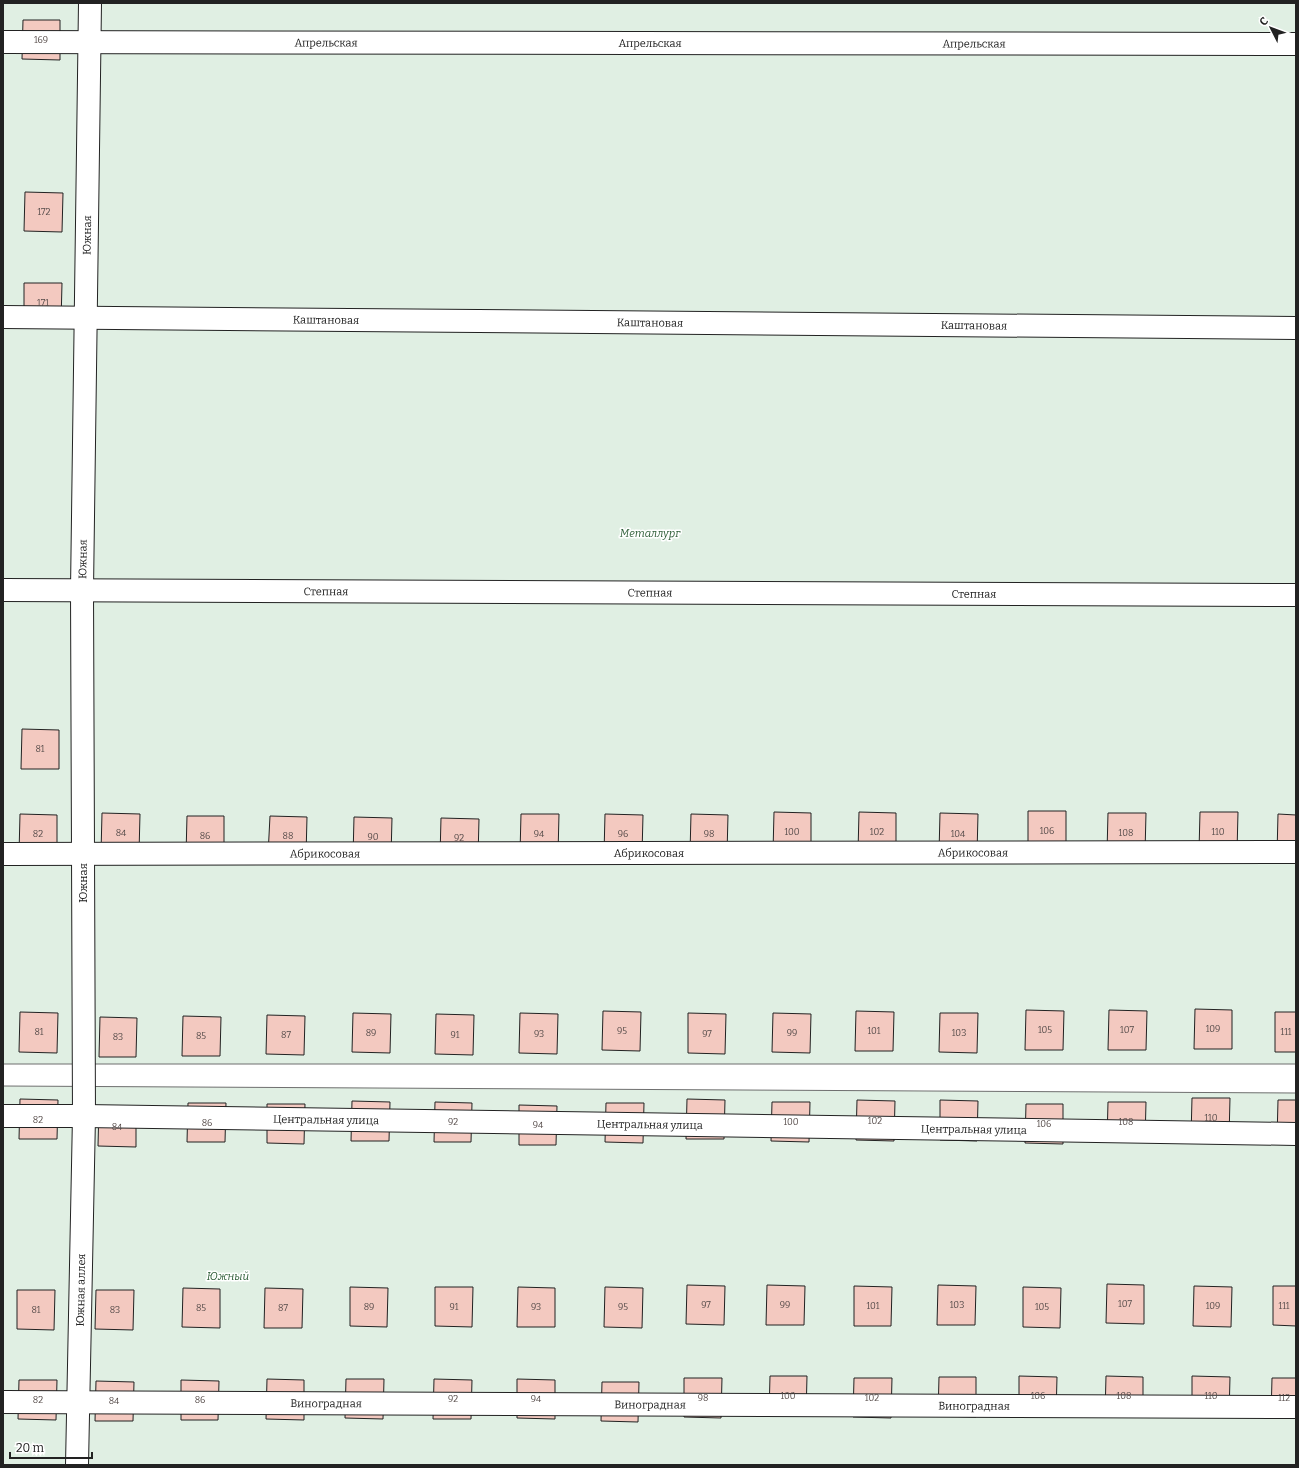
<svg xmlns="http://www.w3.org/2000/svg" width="1299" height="1468" font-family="Bitter,serif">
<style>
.green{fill:#e0efe3;stroke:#6f6f6f}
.building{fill:#f3c9c0;stroke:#222}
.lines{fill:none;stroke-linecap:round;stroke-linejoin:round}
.street-casing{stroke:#222;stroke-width:24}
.street{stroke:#fff;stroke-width:22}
.labels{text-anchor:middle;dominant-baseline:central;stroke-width:3;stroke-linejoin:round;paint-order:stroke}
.number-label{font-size:9px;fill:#564c4a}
.street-label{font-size:11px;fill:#222;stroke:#fff}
.park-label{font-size:11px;font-style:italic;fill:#2f5e38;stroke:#fff}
</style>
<rect width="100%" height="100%" fill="#fff"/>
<path class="green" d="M3 3H1296V1064H3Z
M3 1086 1296 1093V1465H3Z"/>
<path class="building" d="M23 20H60V60L22 59Z
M25 192 63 193 62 232 24 231Z
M24 283H62L61 323 24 322Z
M22 729 59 730V769H21Z
M1028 811H1066V851L1028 850Z
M774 812 811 813V852H773Z
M859 812 896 813V852H858Z
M1200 812H1238L1237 852 1199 851Z
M102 813 140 814 139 853H101Z
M940 813 978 814 977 854 939 853Z
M1108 813H1146L1145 853 1107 852Z
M20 814 57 815V854H19Z
M521 814H559L558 854 520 853Z
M605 814 643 815 642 854H604Z
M691 814 728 815 727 854 690 853Z
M1278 814 1296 815V855L1277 854Z
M187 816H224V856L186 855Z
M270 816 307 817 306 856 268 855Z
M354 817 392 818 391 857H353Z
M441 818 479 819 478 858 440 857Z
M1195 1009 1232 1010V1049H1194Z
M1026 1010 1064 1011 1063 1050H1025Z
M1109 1010 1147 1011 1146 1050H1108Z
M603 1011 641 1012 640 1051 602 1050Z
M856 1011 894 1012 893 1051H855Z
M20 1012 58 1013 57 1053 19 1052Z
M1275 1012H1296V1052H1275Z
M353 1013 391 1014 390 1053 352 1052Z
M520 1013 558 1014 557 1054 519 1053Z
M688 1013 726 1014 725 1054 688 1053Z
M773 1013 811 1014 810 1053 772 1052Z
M940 1013H978L977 1053 939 1052Z
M436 1014 474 1015 473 1055 435 1054Z
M267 1015 305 1016 304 1055 266 1054Z
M183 1016 221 1017 220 1056H182Z
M100 1017 137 1018 136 1057H99Z
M1192 1098H1230L1229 1138 1191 1137Z
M20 1099 58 1100 57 1139H19Z
M687 1099 725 1100 724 1139H686Z
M857 1100 895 1101 894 1141 856 1140Z
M940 1100 978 1101 977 1141 940 1140Z
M1278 1100H1296V1140H1277Z
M352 1101 390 1102 389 1141H351Z
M435 1102 472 1103 471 1142H434Z
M772 1102H810L809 1142 771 1141Z
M1108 1102H1146L1145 1142 1107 1141Z
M188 1103H226L225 1142H187Z
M606 1103H644L643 1143 605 1142Z
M267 1104H305L304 1144 267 1143Z
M1026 1104H1063V1144L1025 1143Z
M519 1105 557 1106 556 1145H519Z
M99 1106 136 1107V1147L98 1146Z
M1107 1284 1144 1285V1324L1106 1323Z
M687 1285 725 1286 724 1325 686 1324Z
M767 1285 805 1286 804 1325H766Z
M938 1285 976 1286 975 1325H937Z
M854 1286 892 1287 891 1326H854Z
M1194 1286 1232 1287 1231 1327 1193 1326Z
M1273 1286H1296V1326L1273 1325Z
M350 1287 388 1288 387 1327 350 1326Z
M435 1287H473L472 1327 435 1326Z
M518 1287 555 1288V1327H517Z
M605 1287 643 1288 642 1328 604 1327Z
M1023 1287 1061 1288 1060 1328 1023 1327Z
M183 1288 220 1289V1328L182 1327Z
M265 1288 303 1289 302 1328H264Z
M17 1290H55L54 1330 17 1329Z
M96 1290H134L133 1330 95 1329Z
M770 1376H807L806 1416 769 1415Z
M1019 1376 1057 1377 1056 1416H1019Z
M1106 1376 1143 1377V1416L1105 1415Z
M1192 1376 1230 1377 1229 1416 1192 1415Z
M939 1377H976V1417L938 1416Z
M684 1378H722L721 1418 684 1417Z
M854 1378H892L891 1418 853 1417Z
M1272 1378H1296V1418L1271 1417Z
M267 1379 304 1380V1420L266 1419Z
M346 1379H384L383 1419 345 1418Z
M434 1379 472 1380 471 1419H433Z
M517 1379 555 1380V1419L517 1418Z
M19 1380H57L56 1420 18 1419Z
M181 1380 219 1381 218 1420H181Z
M96 1381 134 1382 133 1421H95Z
M602 1382H639L638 1422 601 1421Z"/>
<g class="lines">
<g class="street-casing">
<g id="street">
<path id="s1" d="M3 42 1296 44"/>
<path id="s2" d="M3 317 1296 328"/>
<path id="s3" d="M3 590 1296 595"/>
<path id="s4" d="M3 854 1296 852"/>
<path id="s5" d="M3 1116H84L1296 1134"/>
<path id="s6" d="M3 1402 1296 1407"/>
<path id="s7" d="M77 1465 84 1116 82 590 90 3"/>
</g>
</g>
<use href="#street" class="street"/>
</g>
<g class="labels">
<g class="number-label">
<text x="41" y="40">169</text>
<text x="44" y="212">172</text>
<text x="43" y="303">171</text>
<text x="40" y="749">81</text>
<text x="1047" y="831">106</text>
<text x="792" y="832">100</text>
<text x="877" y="832">102</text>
<text x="1218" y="832">110</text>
<text x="121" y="833">84</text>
<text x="1126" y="833">108</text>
<text x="38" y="834">82</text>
<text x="539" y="834">94</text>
<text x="623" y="834">96</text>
<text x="709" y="834">98</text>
<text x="958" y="834">104</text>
<text x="205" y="836">86</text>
<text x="288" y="836">88</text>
<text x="373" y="837">90</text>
<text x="459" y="838">92</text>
<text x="1213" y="1029">109</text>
<text x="1045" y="1030">105</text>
<text x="1127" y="1030">107</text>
<text x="622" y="1031">95</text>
<text x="874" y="1031">101</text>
<text x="39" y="1032">81</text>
<text x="1286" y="1032">111</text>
<text x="371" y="1033">89</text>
<text x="792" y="1033">99</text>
<text x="959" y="1033">103</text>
<text x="539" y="1034">93</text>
<text x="707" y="1034">97</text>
<text x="286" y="1035">87</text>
<text x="455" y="1035">91</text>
<text x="201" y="1036">85</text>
<text x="118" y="1037">83</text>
<text x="1211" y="1118">110</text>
<text x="38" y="1120">82</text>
<text x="875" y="1121">102</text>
<text x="453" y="1122">92</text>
<text x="791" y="1122">100</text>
<text x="1126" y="1122">108</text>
<text x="207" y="1123">86</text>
<text x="1044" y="1124">106</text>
<text x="538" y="1125">94</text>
<text x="117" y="1127">84</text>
<text x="1125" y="1304">107</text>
<text x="706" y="1305">97</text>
<text x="785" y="1305">99</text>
<text x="957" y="1305">103</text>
<text x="873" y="1306">101</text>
<text x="1213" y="1306">109</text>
<text x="1284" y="1306">111</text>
<text x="369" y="1307">89</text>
<text x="454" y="1307">91</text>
<text x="536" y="1307">93</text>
<text x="623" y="1307">95</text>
<text x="1042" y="1307">105</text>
<text x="201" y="1308">85</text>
<text x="283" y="1308">87</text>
<text x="36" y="1310">81</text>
<text x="115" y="1310">83</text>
<text x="788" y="1396">100</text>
<text x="1038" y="1396">106</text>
<text x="1124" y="1396">108</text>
<text x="1211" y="1396">110</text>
<text x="703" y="1398">98</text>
<text x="872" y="1398">102</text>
<text x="1284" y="1398">112</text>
<text x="453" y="1399">92</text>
<text x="536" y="1399">94</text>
<text x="38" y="1400">82</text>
<text x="200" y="1400">86</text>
<text x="114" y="1401">84</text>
</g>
<g class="street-label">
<text stroke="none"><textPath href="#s1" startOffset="323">Апрельская</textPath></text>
<text stroke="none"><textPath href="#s1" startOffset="647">Апрельская</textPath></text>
<text stroke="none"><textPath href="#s1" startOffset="971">Апрельская</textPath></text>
<text stroke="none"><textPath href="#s7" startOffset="1230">Южная</textPath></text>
<text stroke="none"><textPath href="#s2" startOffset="323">Каштановая</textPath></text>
<text stroke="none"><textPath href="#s2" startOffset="647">Каштановая</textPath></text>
<text stroke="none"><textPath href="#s2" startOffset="971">Каштановая</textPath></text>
<text stroke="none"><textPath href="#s7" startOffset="906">Южная</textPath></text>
<text stroke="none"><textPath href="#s3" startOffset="323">Степная</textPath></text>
<text stroke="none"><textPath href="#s3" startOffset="647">Степная</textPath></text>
<text stroke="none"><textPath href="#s3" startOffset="971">Степная</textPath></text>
<text stroke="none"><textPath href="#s4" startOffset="646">Абрикосовая</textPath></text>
<text stroke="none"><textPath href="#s4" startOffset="970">Абрикосовая</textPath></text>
<text stroke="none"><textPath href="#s4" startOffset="322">Абрикосовая</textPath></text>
<text transform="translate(83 883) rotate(-90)">Южная</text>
<text stroke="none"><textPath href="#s5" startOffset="323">Центральная улица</textPath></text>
<text stroke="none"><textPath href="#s5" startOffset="647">Центральная улица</textPath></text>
<text stroke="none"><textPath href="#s5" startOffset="971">Центральная улица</textPath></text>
<text stroke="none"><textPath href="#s7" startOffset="175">Южная аллея</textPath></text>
<text stroke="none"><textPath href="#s6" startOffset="323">Виноградная</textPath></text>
<text stroke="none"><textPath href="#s6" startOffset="647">Виноградная</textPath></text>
<text stroke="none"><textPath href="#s6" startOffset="971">Виноградная</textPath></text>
</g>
<g class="park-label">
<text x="650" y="533">Металлург</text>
<text x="228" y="1276">Южный</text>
</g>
</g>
<rect width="1299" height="1468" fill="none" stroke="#222222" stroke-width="8"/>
<g transform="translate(1271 28) rotate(312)" stroke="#ffffff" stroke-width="3" paint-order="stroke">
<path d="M0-3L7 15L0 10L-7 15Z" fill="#222222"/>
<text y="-6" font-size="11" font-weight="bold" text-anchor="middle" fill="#222222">С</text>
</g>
<path d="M10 1452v6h82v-6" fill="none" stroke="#222222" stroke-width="2"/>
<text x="16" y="1452" font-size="12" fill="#222222" stroke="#ffffff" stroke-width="3" paint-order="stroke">20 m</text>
</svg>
